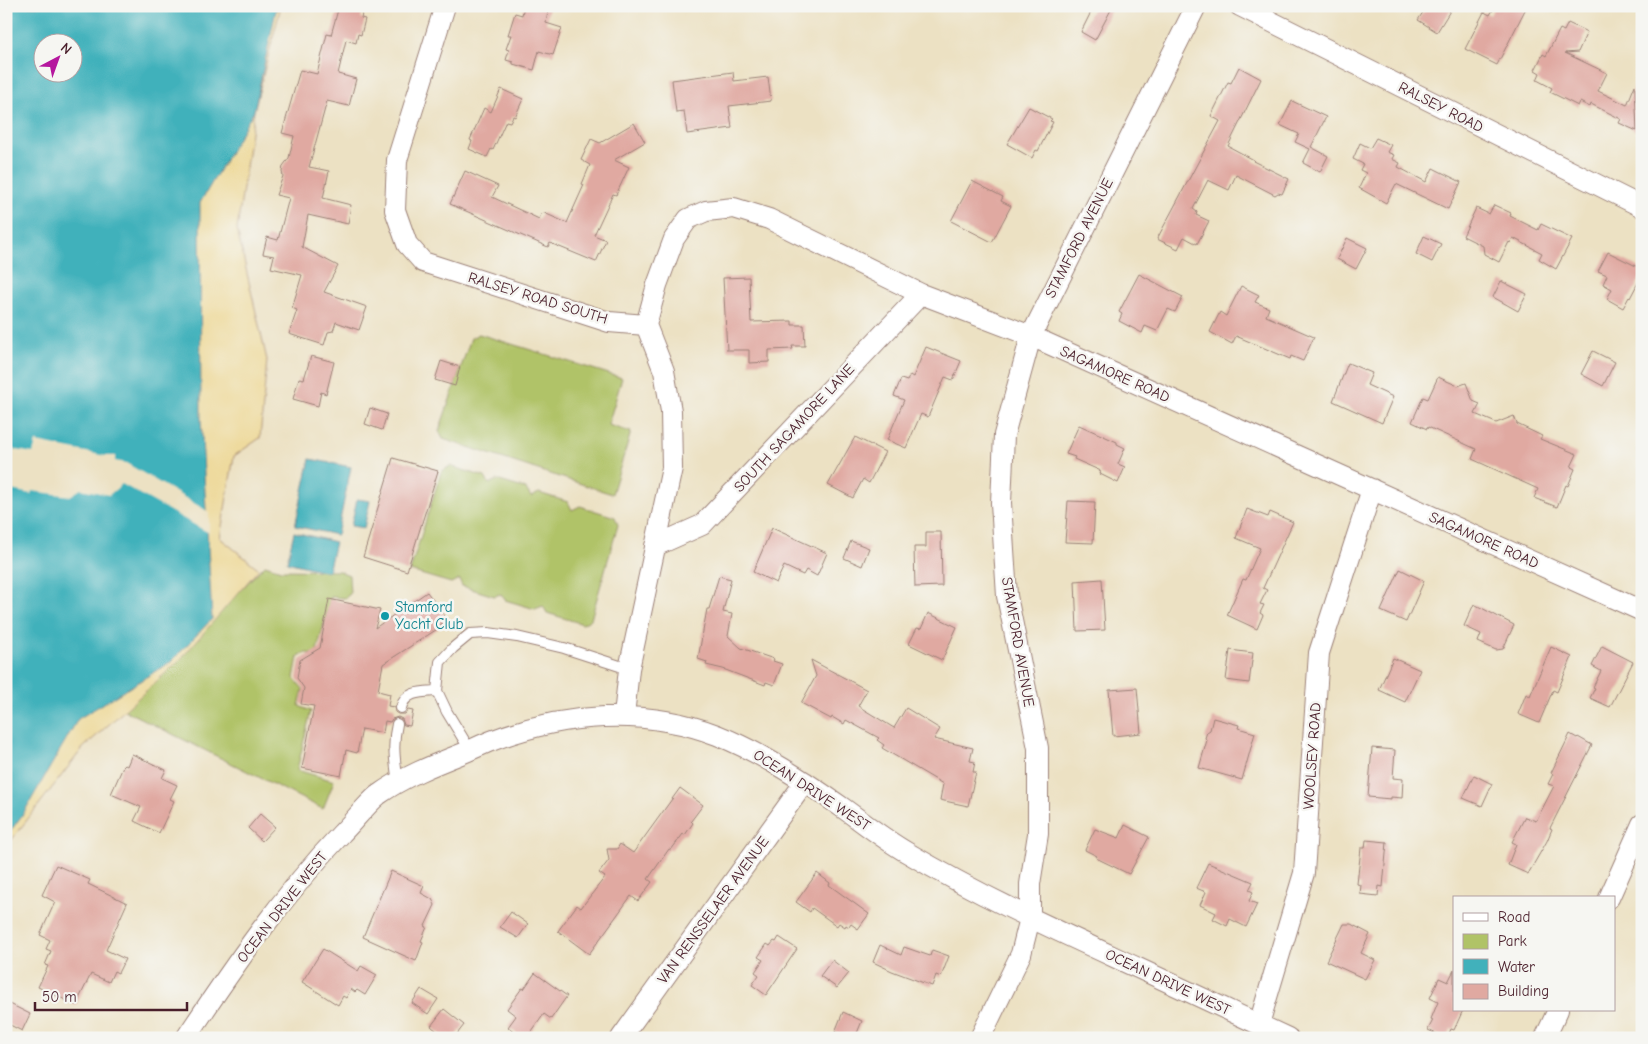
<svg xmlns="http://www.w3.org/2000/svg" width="1648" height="1044" font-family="'Comic Neue',sans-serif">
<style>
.green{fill:#b0c367;stroke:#7d7149}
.sand{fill:#eeda9e;stroke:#9c7c64}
.water{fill:#41b1bb;stroke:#466873;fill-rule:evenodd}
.pier{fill:#ece1c3}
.building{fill:#e0a9a1}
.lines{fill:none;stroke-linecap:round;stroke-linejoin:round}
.lane-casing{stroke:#9b8077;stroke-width:12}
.street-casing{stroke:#9b8077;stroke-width:22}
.lane{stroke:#fff;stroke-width:10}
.street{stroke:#fff;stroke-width:20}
.culture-dot{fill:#0f9aa8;stroke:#f6f6f2;stroke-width:2}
.labels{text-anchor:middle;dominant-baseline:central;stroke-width:5;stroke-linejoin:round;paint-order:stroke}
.street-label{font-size:15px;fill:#4a1f2b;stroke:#f6f6f2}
.culture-label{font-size:15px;fill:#0d838f;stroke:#f6f6f2;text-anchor:start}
</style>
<rect width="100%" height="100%" fill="#f6f6f2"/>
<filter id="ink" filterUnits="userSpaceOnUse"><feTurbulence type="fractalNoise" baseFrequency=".02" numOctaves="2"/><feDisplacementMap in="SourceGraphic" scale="10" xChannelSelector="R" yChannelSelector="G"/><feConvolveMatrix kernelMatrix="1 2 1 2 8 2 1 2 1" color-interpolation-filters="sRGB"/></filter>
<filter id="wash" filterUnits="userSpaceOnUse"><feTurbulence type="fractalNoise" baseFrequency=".0096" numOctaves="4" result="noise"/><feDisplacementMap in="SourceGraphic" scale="20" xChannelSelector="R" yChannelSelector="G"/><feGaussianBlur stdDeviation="1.12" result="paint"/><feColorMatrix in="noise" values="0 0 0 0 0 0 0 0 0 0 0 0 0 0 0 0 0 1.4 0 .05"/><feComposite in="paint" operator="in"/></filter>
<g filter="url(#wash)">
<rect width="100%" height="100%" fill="#ece1c3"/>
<path class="green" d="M479 334 622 378 608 425 631 432 612 494 443 439 439 431 471 338Z
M450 466 485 477 489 484 497 480 526 489 531 497 539 493 568 502 572 510 580 506 615 517 618 525 591 619 583 624 547 613 543 606 535 609 505 600 501 594 494 596 462 586 459 579 451 583 410 571 441 472Z
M265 565 281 570 339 571 349 575 350 594 345 598 331 597 316 654 306 653 298 657 294 678 303 689 299 706 311 711 297 770 334 781 323 809 124 710Z"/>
<path class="sand" d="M214 6H281L254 111 237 230 267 360 260 438 234 456 220 538 259 569 180 660 83 748 6 847V712Z"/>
<path class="water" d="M6 6H277L254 111 200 203 201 418 212 619 171 662 78 719 23 814 6 837ZM42 42H72V72H42Z
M310 459 351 467 337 535 295 526Z
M357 499 370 501 364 528 351 526Z
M294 532 335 542 328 572 287 562Z"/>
<path class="pier" d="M36 442 106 456H115V461L126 463 209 512V533L122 484 109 495 81 489 70 496 32 491 31 494 6 489V448L33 453Z"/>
<g id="blocks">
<path class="building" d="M339 6H364L361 18 365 19 361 35 358 34 356 43 346 40 338 74 356 79 349 106 327 101 309 167 329 171 323 198 351 205 348 224 308 215 302 247 338 266 324 292 367 307 359 330 336 322 333 331 328 332 324 345 289 334 297 310 292 308 302 275 271 268 274 256 263 254 267 237 278 240 289 198 276 195 283 176 282 172 283 166 289 158 294 136 282 133 300 70 317 74 327 34 331 35Z
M524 6H549L546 23 562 28 553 55 539 51 534 70 513 64V62L506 60 509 50 506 49 511 35H508L515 13 522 15Z
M1094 6H1113L1095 40 1081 32Z
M1427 6H1453L1437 32 1418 20Z
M1495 6H1527L1497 65 1465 49 1484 12 1490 15Z
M1568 23 1587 32 1578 52 1565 53 1607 73 1598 91 1627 105 1635 85 1637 131 1619 123 1621 119 1591 104 1590 107 1580 102 1578 106 1550 92 1552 88 1537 80 1540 73 1535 70 1543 54 1546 56 1560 29 1564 31Z
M1239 67 1261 79 1228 146 1254 160 1253 161 1289 179 1282 194 1278 193 1275 195 1236 175 1229 190 1208 180 1193 209 1197 212 1196 215 1209 221 1197 244 1184 237 1178 249 1157 239 1220 121 1211 116 1228 82 1231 83Z
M733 72 734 81 768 77 771 101 729 106 732 128 687 134 684 111 676 112 672 80Z
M501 89 523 99 515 117 513 116 510 122 506 121 493 150 491 149 487 157 469 149 472 141 470 140 484 108 491 112Z
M1292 101 1326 117 1311 147 1328 156 1320 172 1303 163 1310 149 1295 142 1299 134 1280 125Z
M1029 107 1050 118 1052 119 1050 121 1053 122 1038 151 1036 150 1032 158 1007 144Z
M634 123 645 142 614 160 629 167 616 195 613 194 594 235 606 240 596 262 550 243 548 247 450 204 465 171 498 186 492 197 539 219 542 212 567 223 584 185 582 184 590 165 581 160 591 139 600 143Z
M1376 138 1391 145 1387 152 1394 155 1392 159 1400 163 1398 167 1426 182 1433 168 1461 182 1448 209 1396 184 1386 203 1359 188 1366 173 1360 170 1363 164 1353 159 1360 143 1370 148Z
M972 181 1003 197 1001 201 1011 206 992 242 951 221Z
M1494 205 1511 213 1510 216 1538 230 1541 224 1572 239 1556 269 1539 259 1542 253 1513 238 1510 243 1509 242 1499 262 1484 254 1483 246 1463 236 1476 208 1489 214Z
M1424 236 1441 244 1432 262 1416 254Z
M1347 238 1367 248 1356 269 1337 259Z
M1608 252 1642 269V275L1630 298 1629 297 1623 308 1607 299 1612 289 1603 284 1607 275 1598 271Z
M1139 274 1183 297 1175 312 1168 309 1157 331 1145 326 1142 333 1119 321 1122 314 1119 312Z
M749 277 751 322 792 321V325H804L805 346H792L793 349 769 350V362L749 363V350H727L723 278Z
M1501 281 1527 294 1518 311 1493 297Z
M1241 286 1259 295 1255 302 1269 308 1266 316 1314 337 1303 361 1291 356 1290 359 1236 336 1232 344 1210 332 1220 312 1226 316Z
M926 347 961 361 953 380 945 377 928 417 921 414 906 448 887 440 904 400 894 396 901 379 907 381 910 375 913 377Z
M1593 351 1615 362 1603 386 1581 374Z
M311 356 334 362 326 394 321 392 318 406 293 399 299 378 304 379Z
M441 361 460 367 455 386 435 380Z
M1348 363 1372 373 1367 385 1393 397 1382 423 1333 401Z
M1438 377 1458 386 1466 383 1473 401 1480 404 1475 414 1496 423 1514 416 1517 424 1542 436 1540 439 1577 454 1571 467 1575 469 1568 486 1566 485 1557 507 1534 498 1538 489 1472 459 1476 449 1428 427 1427 429 1412 422 1423 397 1428 399Z
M370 408 387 414 382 430 365 424Z
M1079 425 1117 442V444L1125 448 1118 464 1125 467 1118 483 1100 474 1101 471 1074 459 1075 457 1066 454Z
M855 437 885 452 869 483 863 479 853 498 828 485Z
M393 458 438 471 407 571 363 557Z
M1068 501 1095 502 1093 543 1065 542Z
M1247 509 1268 517 1270 512 1293 522 1263 588 1267 590 1260 604 1264 605 1260 613 1263 615 1257 629 1227 615 1243 579 1246 580 1260 548 1236 538Z
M772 528 827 553 817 576 806 570 803 575 784 566 776 583 753 572Z
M926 532H941L942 586 915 587 914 547H926Z
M851 541 869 548 862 566 844 558Z
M1400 569 1424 581 1406 622 1381 611Z
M719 576 731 579 723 612 732 614 728 636 741 648 774 659 773 661 782 664 774 685 766 682 765 685 723 669 706 665 707 662 698 659 707 609H709Z
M1102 579 1105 630 1077 631 1075 581Z
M427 592 448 620 441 624 442 626 383 664 378 691 390 694 388 706 394 707 395 712 398 714H405L408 710 413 711 410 726 404 725 402 719 398 717 392 719 390 722 385 721 383 733 362 729 357 753 346 750 341 776 302 768 314 706 301 704 304 688 297 678 300 660 320 648 329 599 380 610 375 628Z
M1474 604 1514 625 1503 649 1496 650 1478 642 1481 634 1464 626Z
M928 613 957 627 942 660 909 644 917 628 921 629Z
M1602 646 1633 662 1610 707 1590 698 1595 688 1593 687 1601 671 1592 666Z
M1551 647 1572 657 1557 692 1553 690 1539 723 1518 714 1526 694 1530 696Z
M1230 650 1253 653 1249 683 1226 680Z
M1393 658 1420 670 1405 702 1379 690Z
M811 660 867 690 858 706 894 728 906 708 940 729 934 739 973 748 970 761 975 762 973 772H976L968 806 940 800 943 784 882 748 884 745 877 740 879 738 846 720 844 724 832 717 831 719 801 703 816 676Z
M1137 688 1141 733 1113 736 1109 690Z
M1213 718 1239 725 1238 728 1255 733 1242 780 1199 768 1207 740 1205 738 1207 732 1210 730Z
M1570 734 1577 738 1578 737 1592 745 1550 828 1552 829 1547 841 1528 874 1508 865 1516 844 1512 842 1525 817 1536 821 1554 786 1548 784 1553 774 1551 773Z
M1372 748 1395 750 1393 778 1403 779 1402 798 1391 797V799L1368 797Z
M132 754 166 770 162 778 177 785 170 799 174 801 159 833 134 821 141 807 111 794 123 767 125 765 127 766Z
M1474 775 1492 784 1482 806 1463 798Z
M680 788 703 805 691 821 693 823 685 835 683 834 671 850 669 849 648 879 652 882 638 901 631 896 589 954 558 931 577 905 581 908 605 877 599 873 609 860 607 849H617L620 844 633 853Z
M260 814 275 827 262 841 248 828Z
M1125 825 1149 837 1129 874 1096 858 1097 856 1085 850 1095 829 1119 838Z
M1366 840 1387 842 1383 887 1379 886 1378 896 1360 894 1361 885 1357 884 1361 848H1365Z
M1208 863 1253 882 1249 890 1253 892 1249 901 1257 904 1246 927 1230 919 1227 926 1213 919 1216 913 1200 905 1206 892 1196 888Z
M56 865 90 880 88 884 127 903 106 950 125 959 118 973 114 971 109 982 91 974 76 1005 38 987 48 966 45 965 51 951 46 949 50 940 40 935 55 902 42 895Z
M391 871 424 886 421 893 432 899 435 905 425 926 427 927 421 941 423 942 416 961 363 937Z
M817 873 830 883 829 885 869 914 858 929 851 924 849 927 846 925 845 927 839 923 837 926 812 908 810 912 796 902Z
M511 912 528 924 518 938 500 927Z
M1344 924H1351L1370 934 1361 953 1375 960 1365 979 1326 961Z
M779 937 797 949 766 995 752 985 759 975 755 972 763 960 758 957 767 944 770 946 774 941 776 942Z
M880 945 901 955 904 947 930 956 932 950 949 956 941 977 936 975 932 986 892 971 873 962Z
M323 949 358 971 361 966 377 975 365 995 357 990 355 992 351 989 346 998 343 996 338 1005 302 982Z
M832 960 849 973 837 988 820 976Z
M1454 970V1010H1463L1454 1030 1451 1029 1447 1038H1445L1428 1030 1433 1020 1431 1019 1438 1002 1430 998 1439 978 1448 982Z
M535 973 567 996 551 1019 544 1014 527 1038H523L508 1027 516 1016 507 1009 522 988 524 989Z
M421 989 438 999 428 1014 412 1003Z
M6 1002 30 1014 22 1031 6 1023Z
M444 1009 464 1025 454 1038H445L431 1026Z
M843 1012 862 1021 855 1038H848L835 1032Z"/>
</g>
</g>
<g filter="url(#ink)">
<use href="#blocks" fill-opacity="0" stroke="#9b8077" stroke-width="1"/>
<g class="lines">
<g class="lane-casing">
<path id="lane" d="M401 708C405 691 422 692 437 691
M397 724C392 744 395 762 398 783
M470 750 447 712 437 691 440 662 453 648 470 634 488 633 517 637 564 648 629 669"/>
</g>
<g class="street-casing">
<path id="street" d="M445 6 397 160 395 210 407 244 423 262 609 322 646 325 664 371 671 411 672 468 629 669 624 716
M1240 6 1642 207
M646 325 657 285 674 239 688 219 706 211 734 208 769 219 921 294 1031 336 1642 611
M655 546 702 525 921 294
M1609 898 1642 824
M1259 1024 1304 873 1319 653 1372 489
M186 1038C233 967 283 895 342 833 354 821 365 806 378 795 403 777 433 765 461 754 471 750 481 745 491 741 564 713 644 707 717 735 762 753 803 780 843 808 864 823 885 840 908 853 982 897 1060 932 1138 968 1188 991 1238 1015 1288 1038
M621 1038 805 782
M980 1038 1021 954 1030 918V884L1038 834V748L1007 596 1001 503 1004 435 1031 336 1196 6
M1545 1038 1558 1010"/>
</g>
<use href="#lane" class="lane"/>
<use href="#street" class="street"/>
</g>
</g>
<circle class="culture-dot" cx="385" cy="616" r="5"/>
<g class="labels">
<g class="street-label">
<text transform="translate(1441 107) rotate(27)">RALSEY ROAD</text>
<text transform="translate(1079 238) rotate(-63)">STAMFORD AVENUE</text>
<text transform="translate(538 298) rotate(17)">RALSEY ROAD SOUTH</text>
<text transform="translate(1115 374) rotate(24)">SAGAMORE ROAD</text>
<text transform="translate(794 428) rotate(-47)">SOUTH SAGAMORE LANE</text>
<text transform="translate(1484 540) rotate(24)">SAGAMORE ROAD</text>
<text transform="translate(1018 642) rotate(80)">STAMFORD AVENUE</text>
<text transform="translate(1312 756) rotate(-86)">WOOLSEY ROAD</text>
<text transform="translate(812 790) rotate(33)">OCEAN DRIVE WEST</text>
<text transform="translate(282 907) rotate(-52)">OCEAN DRIVE WEST</text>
<text transform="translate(713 910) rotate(-54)">VAN RENSSELAER AVENUE</text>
<text transform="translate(1168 982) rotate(25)">OCEAN DRIVE WEST</text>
</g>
<g class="culture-label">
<text x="395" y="607">Stamford<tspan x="395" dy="17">Yacht Club</tspan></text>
</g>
</g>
<rect width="1648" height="1044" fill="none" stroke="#f6f6f2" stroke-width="25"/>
<rect x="1453" y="896" width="162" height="115" fill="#f6f6f2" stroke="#b1a0a2"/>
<rect x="1463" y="913" width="25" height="8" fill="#ffffff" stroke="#b1a0a2"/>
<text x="1498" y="922" font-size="15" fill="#4a1f2b">Road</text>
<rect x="1463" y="934" width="25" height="15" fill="#b0c367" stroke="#b1a0a2"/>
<text x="1498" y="946" font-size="15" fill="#4a1f2b">Park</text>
<rect x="1463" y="959" width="25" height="15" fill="#41b1bb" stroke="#b1a0a2"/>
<text x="1498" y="972" font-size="15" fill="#4a1f2b">Water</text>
<rect x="1463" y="984" width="25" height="15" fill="#e0a9a1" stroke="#b1a0a2"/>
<text x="1498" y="996" font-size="15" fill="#4a1f2b">Building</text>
<g transform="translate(58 58) rotate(41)"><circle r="24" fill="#f6f6f2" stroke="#b1a0a2"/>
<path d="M0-4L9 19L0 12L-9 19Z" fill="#b5179e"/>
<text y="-8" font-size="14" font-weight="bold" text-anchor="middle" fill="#4a1f2b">N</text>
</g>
<path d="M35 1002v8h152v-8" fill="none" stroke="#4a1f2b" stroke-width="2.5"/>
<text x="42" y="1002" font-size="15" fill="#4a1f2b" stroke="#f6f6f2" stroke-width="4" paint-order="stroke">50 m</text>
</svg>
